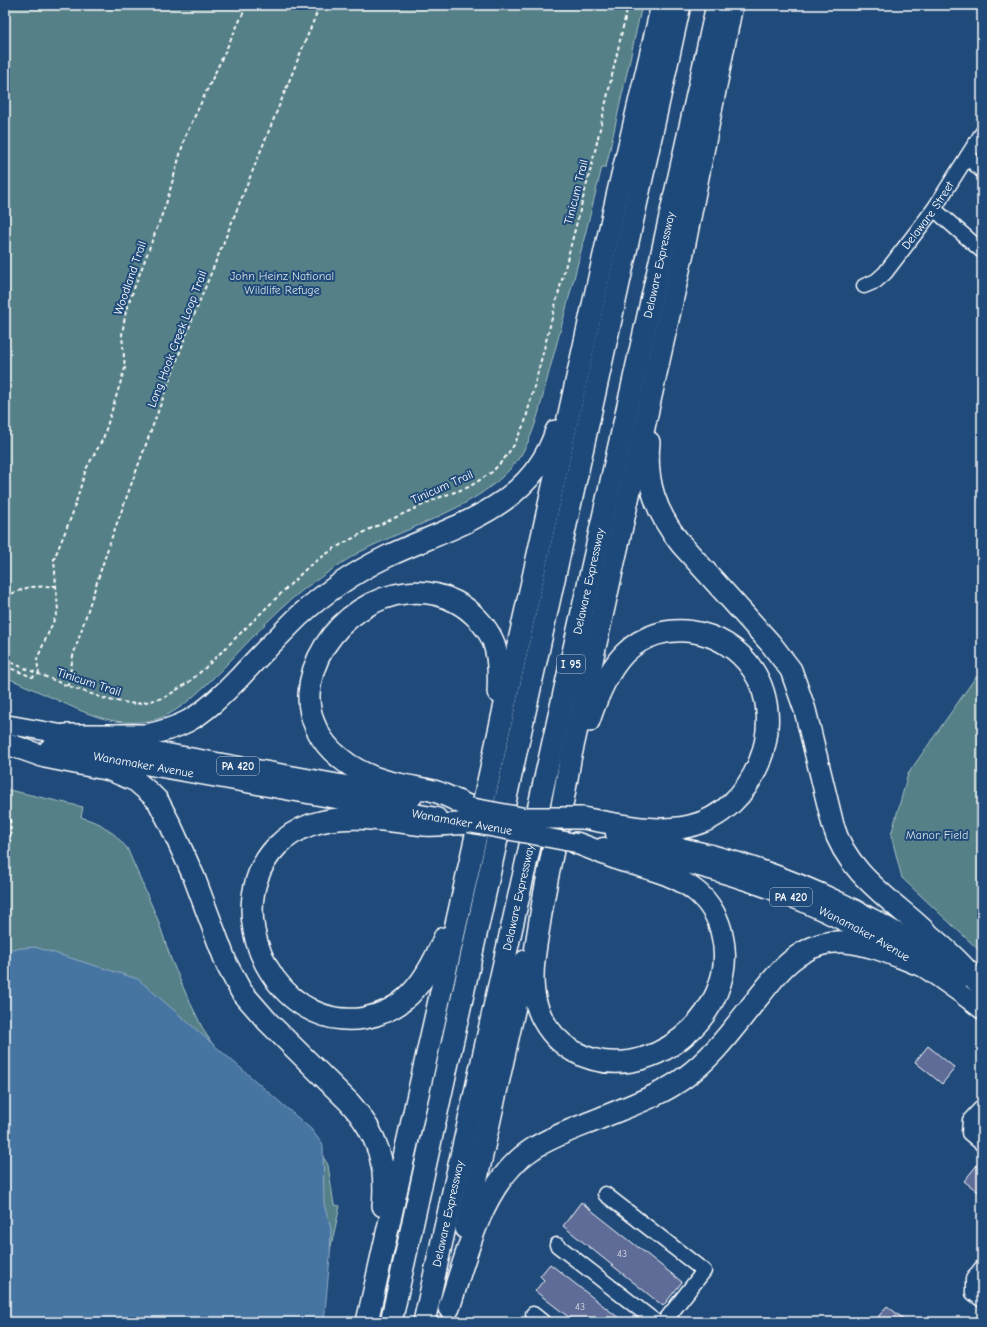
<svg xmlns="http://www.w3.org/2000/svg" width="987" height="1327" font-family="'Comic Neue',sans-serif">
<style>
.green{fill:#558087;stroke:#aac0c3}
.water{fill:#4774a2;stroke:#91acc7}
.building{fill:#5f6c97;stroke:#fff}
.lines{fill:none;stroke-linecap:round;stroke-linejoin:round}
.minor-casing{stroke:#fff;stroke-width:17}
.major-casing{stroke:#fff;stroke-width:21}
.highway-casing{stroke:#fff;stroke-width:24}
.path{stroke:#fff;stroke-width:2;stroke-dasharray:4 3;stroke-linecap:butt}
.minor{stroke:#1f4a7a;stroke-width:14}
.major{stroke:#1f4a7a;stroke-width:18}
.highway{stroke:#1f4a7a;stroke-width:21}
.major-bridge-casing{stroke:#fff;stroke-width:21;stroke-linecap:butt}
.highway-bridge-casing{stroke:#fff;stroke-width:24;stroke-linecap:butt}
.major-bridge{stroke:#1f4a7a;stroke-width:18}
.highway-bridge{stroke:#1f4a7a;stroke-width:21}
.labels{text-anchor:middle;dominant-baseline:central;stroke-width:4;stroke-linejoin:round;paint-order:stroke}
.number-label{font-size:10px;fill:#d7dae5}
.shield{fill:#1f4a7a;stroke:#bcc9d7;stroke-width:1}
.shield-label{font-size:11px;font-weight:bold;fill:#fff}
.street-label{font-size:12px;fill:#fff;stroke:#1f4a7a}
.park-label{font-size:12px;fill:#d4dfe1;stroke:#1f4a7a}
</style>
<rect width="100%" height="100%" fill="#1f4a7a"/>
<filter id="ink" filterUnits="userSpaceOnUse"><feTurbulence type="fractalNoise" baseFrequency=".025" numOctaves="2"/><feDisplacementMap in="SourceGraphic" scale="8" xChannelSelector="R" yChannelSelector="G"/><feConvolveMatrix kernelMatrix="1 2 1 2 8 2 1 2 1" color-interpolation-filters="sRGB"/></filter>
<g filter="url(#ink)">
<path class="green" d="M5 5H642L606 167H602C585 235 568 304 549 372 542 398 536 432 521 455 488 506 410 525 358 553 341 563 324 575 308 586 270 614 240 653 206 685 192 698 175 714 157 719 119 729 89 715 55 699 39 692 22 684 5 677Z
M982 672V953L902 878 891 835 908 774 975 678Z
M5 789 83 807 81 817 100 824 115 835 127 848 158 920 171 959 187 996 204 1031 221 1057 313 1140 328 1165 334 1205 340 1206 314 1322H5Z"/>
<path class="water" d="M35 947 138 979 311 1129 323 1145 324 1204 331 1228 330 1257 324 1322H5V953L10 949Z"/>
<path class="building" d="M928 1046 955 1068 942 1084 915 1062Z
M982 1159V1195L964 1181Z
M581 1202 682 1282 663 1306 563 1226Z
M550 1264 624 1322H575L535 1291 544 1280 540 1276Z
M887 1306 908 1322H874Z"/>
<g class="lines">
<g class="minor-casing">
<g id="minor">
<path d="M967 157 982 171"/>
<path d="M934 209 982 251"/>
<path id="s1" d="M864 286 876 281 885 273 934 209 982 133"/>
<path d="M982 1107 970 1120 969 1133 982 1144"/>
<path d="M605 1194 704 1271 664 1322"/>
<path d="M557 1245 656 1322"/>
<path d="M982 1267 973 1279V1293L982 1300"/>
<path d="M533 1314 543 1322"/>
</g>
</g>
<g class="major-casing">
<g id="major">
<path d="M5 724 413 797"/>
<path id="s2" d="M49 748 437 817"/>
<path d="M615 834C647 840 679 846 711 854 801 878 889 920 964 977"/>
<path id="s3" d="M603 847C748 869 866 919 982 1010"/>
</g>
</g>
<g class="highway-casing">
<g id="highway">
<path d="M649 442C645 482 656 513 681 544L771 644 791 670 805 710 833 825C845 868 884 895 916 923 930 936 944 947 957 960 966 969 974 978 982 987"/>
<path d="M65 735H146C160 732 175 728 188 721 208 710 223 694 239 678 258 657 278 637 298 617 324 593 355 572 388 556 454 525 530 509 556 431"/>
<path d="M5 743 45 757 110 770 136 781 151 794 158 801 170 824 194 877 227 965 241 991 268 1022 350 1103C378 1134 387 1165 383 1206"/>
<path d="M470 807C459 802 447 795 434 791 423 788 410 787 399 784 378 780 355 771 339 757 320 742 308 718 309 694 313 626 392 569 456 602 471 610 486 625 493 641 499 657 499 675 498 692"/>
<path d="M582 818C617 824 654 834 690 826 754 811 789 725 753 670 725 627 661 616 624 654 607 672 597 697 589 721"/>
<path d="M576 843C591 848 606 855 620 860 647 868 675 874 697 892 710 903 719 919 722 935 741 1014 645 1092 573 1051 555 1040 542 1023 536 1003 529 976 536 947 540 920 548 867 562 814 570 760L684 248 732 5"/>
<path d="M444 938C435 960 423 984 405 999 394 1009 379 1015 365 1018 290 1031 235 946 257 879 265 854 285 834 310 825 346 812 387 821 424 825 438 826 454 824 469 823"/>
<path d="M466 1228 525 961"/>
<path d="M449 1308C467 1254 482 1180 534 1148 553 1136 576 1128 596 1120 626 1107 658 1097 684 1078 715 1056 737 1023 761 994 773 979 785 963 802 953 815 945 830 941 845 942 871 944 896 956 920 965"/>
<path d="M367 1322 481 813 617 196 662 5"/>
<path d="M391 1322 680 5"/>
<path id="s4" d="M424 1322 717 5"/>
</g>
</g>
<path class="path" d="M5 596 29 587 55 586
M5 660 68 686 109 700 136 704 164 698 189 682 205 668 309 566 335 548 370 529 438 498 469 487 492 472 504 459 514 445 525 422 592 164 628 5
M5 666 32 677 38 675
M39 675 37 659 58 611 54 559 72 515 86 469 103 439 125 368 122 335 126 310 166 204 185 137 247 5
M68 686 73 656 109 545 188 330 320 5
M5 806C16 823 8 848 5 866"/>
<use href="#minor" class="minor"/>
<use href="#major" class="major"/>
<use href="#highway" class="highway"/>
<g class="major-bridge-casing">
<path id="major-bridge" d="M470 807 540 820
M469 823 576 843"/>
</g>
<g class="highway-bridge-casing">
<path id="highway-bridge" d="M526 818H582"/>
</g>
<use href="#major-bridge" class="major-bridge"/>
<use href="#highway-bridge" class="highway-bridge"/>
</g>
</g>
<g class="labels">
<g class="number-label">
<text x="622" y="1254">43</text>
<text x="580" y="1307">43</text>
</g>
<g class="shield">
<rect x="557" y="655" width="28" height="18" rx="3"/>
<rect x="217" y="757" width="42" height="18" rx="3"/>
<rect x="770" y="888" width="42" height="18" rx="3"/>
</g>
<g class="shield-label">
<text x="571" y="664">I 95</text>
<text x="238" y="766">PA 420</text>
<text x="791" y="897">PA 420</text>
</g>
<g class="street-label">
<text transform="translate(576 192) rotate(-76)">Tinicum Trail</text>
<text stroke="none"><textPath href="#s1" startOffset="97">Delaware Street</textPath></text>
<text stroke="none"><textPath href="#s4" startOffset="1083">Delaware Expressway</textPath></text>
<text transform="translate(130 278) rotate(-71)">Woodland Trail</text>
<text transform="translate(177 339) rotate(-69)">Long Hook Creek Loop Trail</text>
<text transform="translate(442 487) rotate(-24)">Tinicum Trail</text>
<text stroke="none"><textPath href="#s4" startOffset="759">Delaware Expressway</textPath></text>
<text transform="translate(89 682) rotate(18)">Tinicum Trail</text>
<text stroke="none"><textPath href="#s2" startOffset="96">Wanamaker Avenue</textPath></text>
<text transform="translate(462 822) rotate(10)">Wanamaker Avenue</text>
<text stroke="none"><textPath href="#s4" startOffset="435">Delaware Expressway</textPath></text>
<text stroke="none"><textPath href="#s3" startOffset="277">Wanamaker Avenue</textPath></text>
<text stroke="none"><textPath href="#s4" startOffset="111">Delaware Expressway</textPath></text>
</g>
<g class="park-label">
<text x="282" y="276">John Heinz National<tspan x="282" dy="14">Wildlife Refuge</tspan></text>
<text x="937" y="835">Manor Field</text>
</g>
</g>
<rect width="987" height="1327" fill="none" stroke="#1f4a7a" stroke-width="20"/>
<rect x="10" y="10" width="967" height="1307" fill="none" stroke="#fff" stroke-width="1.5" filter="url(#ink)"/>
</svg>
